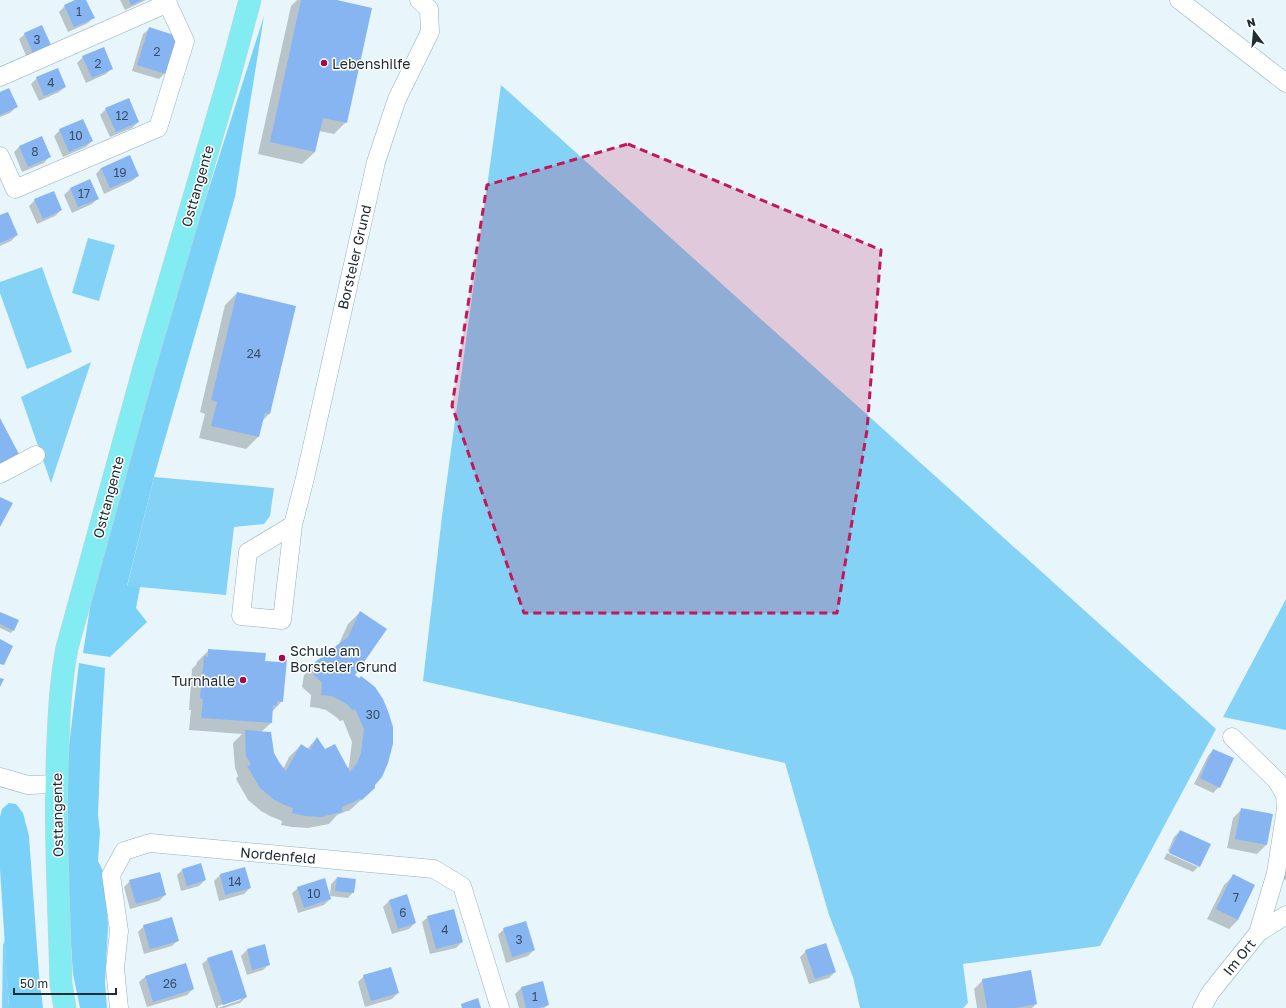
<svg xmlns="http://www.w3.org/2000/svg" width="1286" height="1008" font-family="'Golos Text',sans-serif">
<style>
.green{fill:#84d2f5}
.forest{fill:#79d1f8}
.shadow{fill:#0003;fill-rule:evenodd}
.building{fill:#86b5f2}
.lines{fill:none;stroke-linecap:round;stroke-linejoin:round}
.minor-casing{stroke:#8fb1c1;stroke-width:19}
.major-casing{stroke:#ced1d2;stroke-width:23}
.minor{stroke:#fff;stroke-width:18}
.major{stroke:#83ebf2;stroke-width:22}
.marked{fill:#c2185b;fill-opacity:0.2;stroke:#c2185b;stroke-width:3;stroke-dasharray:8 5;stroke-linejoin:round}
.poi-dot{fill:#a00b51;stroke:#fff;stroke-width:1.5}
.labels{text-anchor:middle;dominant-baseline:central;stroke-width:3;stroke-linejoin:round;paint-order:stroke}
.number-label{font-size:12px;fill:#3a4f64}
.poi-label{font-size:14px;fill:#202d34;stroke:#fff;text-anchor:start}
.street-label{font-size:14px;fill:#202d34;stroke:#fff}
</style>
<rect width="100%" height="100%" fill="#e8f6fc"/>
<path class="green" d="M501 85 1216 729 1100 946 963 964 968 1003 963 1008H860L853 977 829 915 785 763 423 681 442 516Z
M88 238 115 245 99 301 72 293Z
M42 267 72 352 27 369 0 293V282Z
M91 362 51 483 21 397Z
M154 477 274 488 270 516 264 524 234 527 226 595 140 587H127Z
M1286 599V730L1223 717Z
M5 940 9 1008H2L3 945Z"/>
<path class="forest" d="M264 16 235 197 154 477 127 586 140 587 136 608 147 622 110 657 83 653 94 582 118 473Z
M79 663 105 668 101 738 98 815 100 832 98 861 106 877 108 928 105 982 107 1008H80L73 974 66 873 67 762Z
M9 803 16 804 23 813 29 836 39 975 43 1008H9L0 869V817L2 809Z"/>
<path class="shadow" d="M77 0H85L93 18 88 23 68 32 59 12 65 6Z
M120 0H146L125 10Z
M297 0H332L346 122 334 134 319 131 315 152 302 164 258 154 291 6Z
M149 29 165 73 159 79 132 71 143 34Z
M25 34 50 44 27 58 19 39Z
M83 57 112 68 106 74 86 83 77 63Z
M37 78 65 87 59 92 39 101 31 84Z
M0 93 16 107 10 113 0 117Z
M106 109 138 122 132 128 110 137 100 115Z
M60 130 92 141 86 147 63 157 54 136Z
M20 146 49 157 44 163 22 172 14 152Z
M101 168 138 176 132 181 104 194 96 174Z
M70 189 98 198 92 204 72 213 64 195Z
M35 200 61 210 55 216 37 224 29 206Z
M0 216 17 235 11 241 0 246Z
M237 293 269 414 262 421 258 437 246 449 199 438 205 414 200 412 225 305Z
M360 612 354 675 359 680 374 788 349 811H347L337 815 329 824 308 828 292 827 281 825 282 821 270 816 261 811 248 800 236 779 238 776 235 768 233 743 242 734 189 730 191 710H189L192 669 196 665 197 662 209 650 264 662 277 663 281 660 282 701 272 712 271 723 261 732 273 753 283 769 289 757 301 745 307 749 317 738 324 751 347 770 349 766 352 742 343 720 340 721 336 717 326 710 318 708 310 707 311 695 302 687 304 675 316 662 338 646 348 624Z
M0 613 13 630 11 633 0 628Z
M1213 750 1219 787 1213 793 1194 784 1208 756Z
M1242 809 1272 815 1266 845 1257 854 1227 848 1233 818Z
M1180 831 1199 866 1193 872 1164 859 1167 853 1198 867V865L1168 851 1174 837Z
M1286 845V880L1283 879Z
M183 869 205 880 199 886 181 891 177 875Z
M244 869 250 888 244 894 219 901 214 881 220 875Z
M1233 876 1238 920 1229 929 1207 919 1224 885Z
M337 878 353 892 348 898 330 896 331 884Z
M130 881 165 895 159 901 130 909 124 887Z
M298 888 330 899 324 905 298 913 292 893Z
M389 901 415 923 409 929 392 934 383 907Z
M428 917 462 942 456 948 430 954 422 922Z
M144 926 178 940 172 946 144 954 138 932Z
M504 929 534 950 528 956 506 963 498 935Z
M247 950 269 964 263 970 247 975 241 956Z
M806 951 835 972 829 978 809 984 800 957Z
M208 959 246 997 240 1003 224 1008H216L202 964ZM241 998V1000L218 1008V1006Z
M364 976 398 993 392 999 365 1007 358 982Z
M145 977 193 989 187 995 147 1007 139 982Z
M983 980 1036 1004 1032 1008H977L974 989Z
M542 982 548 1005 544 1008H519L515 994 521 988Z"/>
<path class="building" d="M75 0H86L95 18 74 27 64 5Z
M129 0H142L131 5Z
M301 0H337L372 8 347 123 323 118 315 152 270 142Z
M42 25 51 45 33 53 24 33Z
M149 27 177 36 166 74 137 65Z
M104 47 113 69 92 78 82 56Z
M58 68 66 87 44 96 36 77Z
M9 88 18 107 0 115V92Z
M129 98 139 122 116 132 105 108Z
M83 119 93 141 69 152 59 129Z
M42 136 51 157 28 167 19 146Z
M130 155 139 176 110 188 101 168Z
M90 179 99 199 78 207 70 188Z
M54 191 62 210 43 219 34 199Z
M8 212 18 235 0 243V215Z
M237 292 296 306 270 414 265 413 259 437 211 426 217 402 211 400Z
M0 418 19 454 0 464Z
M0 497 13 503 0 527Z
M360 611 387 629 355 675 359 678 361 676 375 687 383 699 388 711 393 727V744L388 763 382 777 375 785V788L362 800 360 799 342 807V812L321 817 305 816 292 813 293 808 282 804 273 799 260 788 247 766 251 765 246 756 245 730 271 732 274 753 279 762 286 771 301 744 310 750 317 737 325 749 335 744 350 772 357 763 361 753 364 729 355 709 352 710 348 705 338 699 331 696 321 695 322 683 314 675 315 662 348 637Z
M0 612 19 620 14 631 0 624Z
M0 639 13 646 4 665 0 664Z
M208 649 266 653 265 661 280 662V659H287L283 702 277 701V706L273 705 272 723 201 718 203 699 200 698 204 656 208 657Z
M0 678 4 679 0 687Z
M1213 749 1234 758 1220 788 1200 778Z
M1241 808 1273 814 1267 845 1235 839Z
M1180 830 1211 844 1200 867 1169 853Z
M201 863 206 880 187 886 182 869Z
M245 867 251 888 225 895 220 874Z
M160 872 166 895 136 904 129 880Z
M1233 874 1255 885 1238 920 1216 909Z
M337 877 356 879 354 893 335 891Z
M325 878 331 899 304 908 297 887Z
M407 894 416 923 398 929 389 900Z
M454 909 463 942 436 949 427 916Z
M172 917 179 941 150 949 143 925Z
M526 921 535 950 512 957 503 928Z
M826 943 836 972 815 979 805 950Z
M265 944 270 965 252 970 247 949Z
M232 950 247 997 223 1005 207 958Z
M186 963 194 989 153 1002 145 976Z
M391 967 399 993 371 1001 363 975Z
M1031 970 1037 1004 1015 1008H987L982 979Z
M543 981 549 1005 538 1008H526L521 987Z
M478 998 481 1008H462L461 1004Z"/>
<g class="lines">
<g class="minor-casing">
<path id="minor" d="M1179 0 1286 83
M0 77 168 3
M0 156 15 189 158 128 185 41 166 0
M0 474 36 455
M293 525 248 552 241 616 282 620 293 525 305 478 376 162 397 99 430 32 429 9 419 0
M1232 737 1277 781 1285 795 1286 809 1276 873 1258 933
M0 777 28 785 56 784
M119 1008 115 968 119 931 111 875 124 851 150 843 434 869 462 886 500 1008
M1202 1008 1210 993 1258 933 1286 915"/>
</g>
<g class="major-casing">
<path id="major" d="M65 1008 61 984C59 903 54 822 58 741 59 710 61 679 67 648L144 368 231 71 250 0"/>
</g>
<use href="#minor" class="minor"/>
<use href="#major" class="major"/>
</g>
<path class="marked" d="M628 144 881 250 867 430 837 613H524L452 406 487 185Z"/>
<g class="poi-dot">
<circle cx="324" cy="63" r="4"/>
<circle cx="282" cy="658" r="4"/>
<circle cx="243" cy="680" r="4"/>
</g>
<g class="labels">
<g class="number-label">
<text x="79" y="11">1</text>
<text x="37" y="39">3</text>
<text x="157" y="51">2</text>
<text x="98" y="63">2</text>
<text x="51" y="82">4</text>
<text x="122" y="115">12</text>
<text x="76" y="135">10</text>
<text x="35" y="151">8</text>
<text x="120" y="172">19</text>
<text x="84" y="193">17</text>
<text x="254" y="353">24</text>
<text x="373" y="714">30</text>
<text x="235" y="881">14</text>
<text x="314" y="893">10</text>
<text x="1236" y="897">7</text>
<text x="403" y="912">6</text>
<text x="445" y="929">4</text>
<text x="519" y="939">3</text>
<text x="170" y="983">26</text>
<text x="535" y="996">1</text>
</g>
<g class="poi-label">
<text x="332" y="63">Lebenshilfe</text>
<text x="290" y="650">Schule am<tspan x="290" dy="16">Borsteler Grund</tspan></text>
<text x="235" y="680" text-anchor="end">Turnhalle</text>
</g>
<g class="street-label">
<text transform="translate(197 186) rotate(-74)">Osttangente</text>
<text transform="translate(354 257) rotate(-77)">Borsteler Grund</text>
<text transform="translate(108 497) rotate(-75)">Osttangente</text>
<text transform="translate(57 815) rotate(-91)">Osttangente</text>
<text transform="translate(278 855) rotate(5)">Nordenfeld</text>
<text transform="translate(1239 957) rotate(-51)">Im Ort</text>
</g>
</g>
<g transform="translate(1254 32) rotate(344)" stroke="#ffffff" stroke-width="3" paint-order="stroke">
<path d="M0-3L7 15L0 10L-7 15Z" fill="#202d34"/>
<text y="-6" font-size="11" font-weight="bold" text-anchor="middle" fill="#202d34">N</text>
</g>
<path d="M14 988v6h102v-6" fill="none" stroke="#202d34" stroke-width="2"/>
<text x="20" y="988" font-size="12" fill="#202d34" stroke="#ffffff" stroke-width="3" paint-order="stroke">50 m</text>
</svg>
